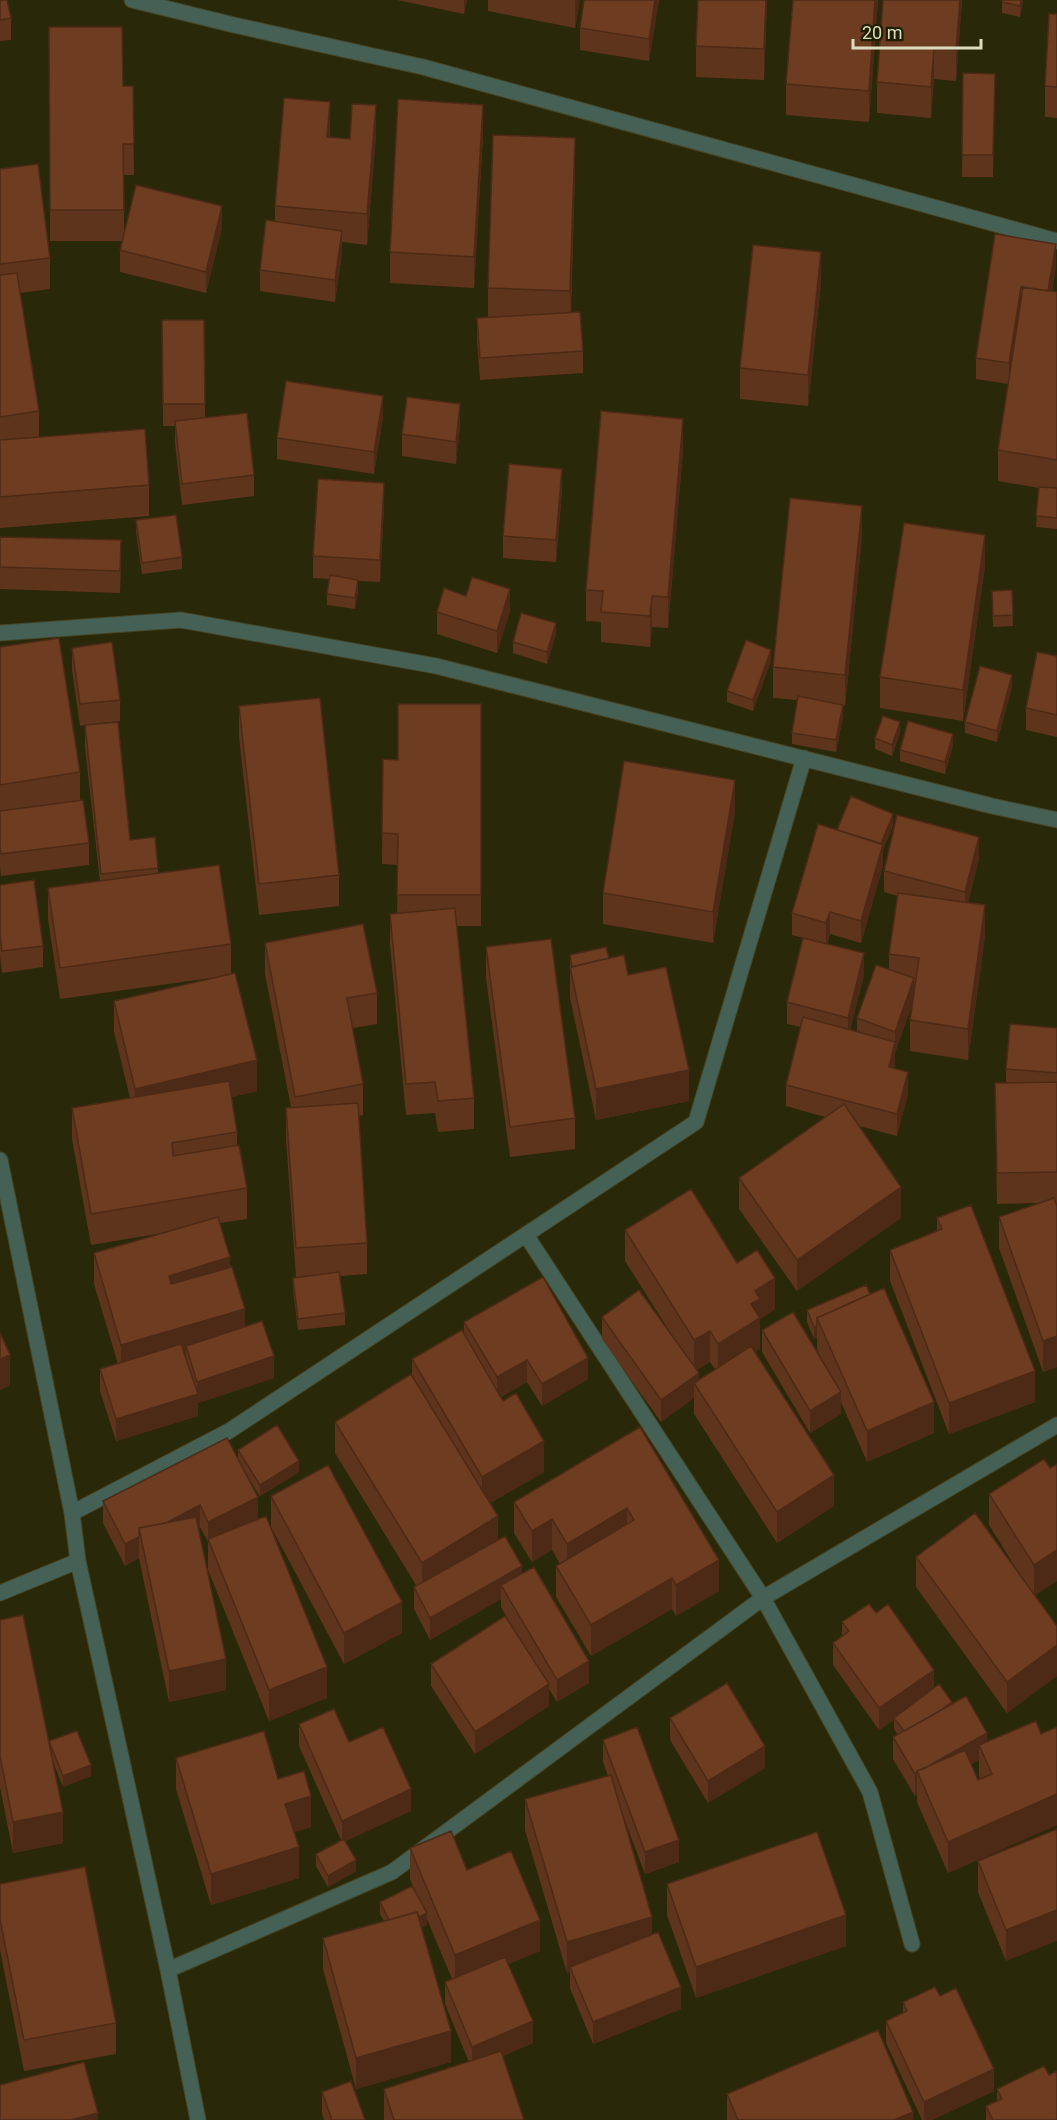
<svg xmlns="http://www.w3.org/2000/svg" width="1057" height="2120" font-family="Roboto,sans-serif">
<style>
.lines{fill:none;stroke-linecap:round;stroke-linejoin:round}
.street-casing{stroke:#464525;stroke-width:17}
.street{stroke:#456156;stroke-width:15}
.wall{fill:#5f341c;fill-rule:evenodd}
.shaded-wall{fill:#4d2a16}
.building{fill:#6e3c20;stroke:#4d2a16;stroke-width:1.5}
</style>
<rect width="100%" height="100%" fill="#292808"/>
<g class="lines">
<g class="street-casing">
<path id="street" d="M132 0 234 25 423 67 1057 241
M0 633 181 620 436 666 992 806 1057 820
M0 1160 72 1513 78 1561 168 1970 198 2120
M526 1235 763 1598 870 1792 912 1944
M72 1513 229 1431 696 1122 804 758
M0 1593 78 1561
M168 1970 392 1872 763 1598 1057 1425"/>
</g>
<use href="#street" class="street"/>
</g>
<path class="wall" d="M0 0 11 18V40L0 41Z
M397 0H467L464 14Z
M488 0H580L575 28 488 11Z
M659 0 649 61 580 50V28Z
M767 0 764 80 696 77V46Z
M793 0H878L869 122 786 115V84Z
M883 0H962L956 81 934 79 931 118 877 113V82Z
M1002 0H1023L1020 17 1002 13Z
M1057 14V118L1045 117V86Z
M49 27 123 86H133L134 175H124V233L222 228 206 293 120 272V250L122 241H50Z
M963 73 995 74 993 177H962Z
M330 133V137L350 139 376 136 367 245 342 242V253L335 302 260 291V270L275 221V206Z
M483 136 474 288 390 283V252Z
M0 169 50 258V289L20 293 39 411V437L149 485V516L0 528Z
M575 169 571 313 583 351V373L480 380 477 340V318H488V288Z
M995 234 1056 266 1052 292H1057V529L1036 527 1039 488 998 481V450L1008 384 976 379V358Z
M821 283 808 406 740 399V368Z
M162 320H204L205 417 254 475V496L182 505 175 443V426H163Z
M383 417 374 474 277 459V438Z
M460 426 456 464 402 456V434Z
M683 450 668 628 652 627 650 647 601 642V622L586 621V590Z
M562 491 556 562 503 558V536Z
M384 505 380 582 358 581V591L355 609 327 605V594L329 579 313 578V556Z
M136 520 182 557V569L142 574 136 532Z
M0 537 121 562 120 593 0 589Z
M862 537 845 706 843 705V716L836 752 792 744V733L797 700 773 698V667Z
M985 566 963 721 880 708V677Z
M1012 590 1013 626 993 627 992 591Z
M466 596 510 611 497 653 437 634V612Z
M556 634 547 664 513 653V642Z
M0 647 80 772V801L89 843V865L1 876 0 867Z
M72 648 120 700V721L93 724 130 840 158 868V873L231 944V974L257 1091 231 1097 237 1132V1145L247 1188V1219L220 1223 245 1326 274 1378 198 1403V1416L116 1441 100 1391V1369L118 1364 94 1284V1253L163 1233 91 1245 72 1139V1108L130 1098 114 1032V1001L218 977 60 999 48 919V888L100 881 85 747V725L80 726 72 670Z
M1057 656V737L1026 730V708Z
M771 661 753 711 727 702V691Z
M1012 687 997 742 965 733V722Z
M481 704V926H456L474 1098V1129L438 1132 435 1113 406 1115 390 945V914H397L398 865 382 864 383 759 398 760Z
M239 706 339 875V906L259 915 239 737Z
M900 733 892 756 875 749V738Z
M953 745 945 774 900 761V750Z
M735 811 713 943 603 924V893Z
M893 826 883 850V866L861 943 830 934 827 944 864 975 850 1030 857 1032V1018L889 970V954L898 896 884 892V871L979 859 968 903 985 936 968 1060 910 1051V1020L912 1004 895 1053V1064L894 1068 908 1094 897 1136 859 1126 901 1218 797 1291 739 1209V1178L825 1117 786 1106V1085L801 1027 787 1024V1002L803 938 792 935V913L837 830Z
M0 885 43 946V967L2 973 0 956Z
M265 943 377 993V1024L353 1028 363 1084V1115L358 1116 367 1243V1274L340 1276 345 1313V1325L298 1330 293 1289V1278L296 1277 286 1139V1108L291 1107 265 974Z
M486 947 575 1118V1149L510 1157 486 978Z
M570 955 609 958 628 975 689 1101 596 1120 570 998Z
M1057 1028V1203H1056L1057 1206V1367L1043 1372 999 1248V1217L1038 1203 997 1204 995 1083H1006V1069Z
M937 1218 1035 1402 949 1434 890 1281V1250L937 1231Z
M625 1230 737 1263 775 1309 760 1319V1349L755 1352 834 1506 777 1543 694 1414V1398L661 1422 602 1339V1317L670 1332 625 1261ZM710 1362 715 1369 699 1380 697 1370Z
M866 1285 934 1433 867 1462 841 1402V1414L810 1433 762 1352V1330L823 1363 817 1349V1337L814 1339 807 1322V1310Z
M464 1322 588 1379 542 1406 527 1382 501 1397 544 1472 490 1503 498 1539 522 1573 589 1683 557 1702 549 1689V1706L475 1754 431 1686V1664L521 1642 501 1607V1599L430 1640 414 1609V1587L416 1585 335 1453V1422L412 1377V1359L464 1334Z
M640 1427 719 1591 676 1616 672 1609 591 1656 556 1597V1566L560 1564 552 1550 532 1562 514 1533V1502Z
M238 1450 299 1472 260 1496 244 1471 258 1519 248 1524 327 1698 269 1721 208 1570V1542L200 1527 199 1528 226 1690 169 1702 139 1558 125 1566 103 1523V1501L238 1459Z
M1050 1468 1035 1595 1057 1626V1676L1007 1713 916 1587V1557L1024 1581 989 1525V1494Z
M271 1496 402 1633 344 1664 271 1527Z
M0 1620 49 1743 91 1776 63 1787 53 1762 63 1843 13 1853 0 1787Z
M842 1622 934 1688 952 1704 987 1742 1041 1734 1057 1727V1825L948 1873 917 1802V1794L915 1796 893 1759V1737L898 1735 894 1729V1720L879 1730 833 1665V1643L842 1636ZM979 1760V1776L980 1779 978 1780 971 1764Z
M670 1718 765 1768 708 1803 670 1740Z
M299 1724 349 1742 411 1811 345 1841 356 1871 328 1887 316 1866V1854L341 1840 299 1746Z
M603 1740 679 1862 645 1874 620 1808 652 1934 681 2009 593 2044 570 1988V1972L567 1973 525 1830V1799L608 1776 603 1762Z
M176 1758 278 1779 311 1827 294 1832 299 1878 211 1905 176 1789Z
M1057 1829 1006 1961 978 1892V1861Z
M410 1848 467 1870 540 1951 508 1964 533 2043 503 2056 524 2120H384V2089L469 2062 445 2004V1982L452 1979 427 1919V1925L422 1927 451 2062 356 2089 323 1969V1938L384 1921 380 1914V1902L415 1892 410 1879Z
M0 1884 116 2023V2054L24 2071 0 1950Z
M667 1884 846 1946 696 1998 667 1915Z
M940 1996 994 2091 932 2120H922L886 2043V2021L903 2013V2002Z
M1049 2075 1057 2120H986V2106L997 2101V2089Z
M322 2092 365 2120H324L322 2114Z
M727 2094 913 2120H727Z"/>
<path class="shaded-wall" d="M464 0H467L464 14Z
M575 0H580L575 28Z
M655 0H659L649 61V39Z
M766 0H767L764 80V49Z
M875 0H878L869 122V91Z
M960 0H962L956 81V50Z
M1021 0H1023L1020 17V6Z
M934 48V79L931 118V87Z
M330 102V133L327 168V137Z
M376 105V136L367 245V214Z
M483 105V136L474 288V257Z
M575 138V169L570 322V291Z
M222 206V228L206 293V272Z
M342 231V253L335 302V280Z
M1056 244V266L1048 313V291Z
M821 252V283L808 406V375Z
M1021 287V308L1009 384V363Z
M383 396V417L374 474V452Z
M460 404V426L456 464V442Z
M683 419V450L668 628V597Z
M562 469V491L556 562V540Z
M384 483V505L380 582V560Z
M862 506V537L845 706V675Z
M985 535V566L963 721V690Z
M358 580V591L355 609V598Z
M510 589V611L497 653V631Z
M652 596V627L650 647V616Z
M556 623V634L547 664V652Z
M771 650V661L753 711V700Z
M1012 675V687L997 742V731Z
M843 705V716L836 752V740Z
M900 722V733L892 756V745Z
M953 734V745L945 774V762Z
M735 780V811L713 943V912Z
M893 814V826L883 850V866L861 943V921L878 850Z
M979 837V859L965 914V892Z
M985 905V936L968 1060V1029Z
M830 912V934L826 945V923Z
M864 953V975L848 1039V1018Z
M914 978V1000L895 1053V1064L889 1089V1067L895 1043V1032Z
M257 1060V1091L135 1120V1089Z
M689 1070V1101L596 1120V1089Z
M908 1072V1094L897 1136V1114Z
M901 1187V1218L797 1291V1260Z
M230 1257V1288L169 1307V1276Z
M775 1278V1309L760 1319V1349L718 1375V1344L751 1304 755 1291Z
M245 1309V1340L186 1346V1357L121 1376V1345Z
M817 1326V1337L814 1339V1327Z
M710 1331V1362L694 1371V1340Z
M1057 1336V1367L1043 1372V1341Z
M10 1355V1386L0 1390V1359Z
M274 1356V1378L198 1403V1416L116 1441V1419L197 1394V1382Z
M588 1358V1379L542 1406V1384Z
M527 1360V1382L497 1399V1377Z
M1035 1371V1402L949 1434V1403Z
M699 1373V1390L694 1383V1398L661 1422V1400Z
M841 1392V1414L810 1433V1411Z
M934 1402V1433L867 1462V1431Z
M544 1441V1472L482 1508V1477Z
M299 1461V1472L260 1496V1485Z
M834 1475V1506L777 1543V1512Z
M258 1497V1519L209 1543 208 1541V1522Z
M200 1505V1527L145 1555 141 1536Z
M627 1508V1539L567 1575V1544Z
M498 1516V1547L422 1594V1563Z
M552 1519V1550L532 1562V1531Z
M139 1537V1558L125 1566V1544Z
M1057 1550V1581L1034 1596V1565Z
M719 1560V1591L676 1616V1585Z
M522 1566V1587L501 1585V1599L430 1640V1618Z
M672 1578V1609L591 1656V1625Z
M402 1602V1633L344 1664V1633Z
M1057 1645V1676L1007 1713V1682Z
M226 1659V1690L169 1702V1671Z
M589 1661V1683L557 1702V1680Z
M327 1667V1698L269 1721V1690Z
M934 1670V1691L894 1718V1720L879 1730V1708Z
M549 1684V1706L475 1754V1732Z
M987 1733V1755L979 1745V1760L925 1790 917 1772Z
M765 1746V1768L708 1803V1781Z
M91 1765V1776L63 1787V1776Z
M917 1772V1794L915 1796V1774Z
M411 1789V1811L342 1843V1821Z
M1057 1794V1825L948 1873V1842Z
M311 1796V1827L285 1835V1804Z
M63 1812V1843L13 1853V1822Z
M679 1840V1862L645 1874V1852Z
M299 1847V1878L211 1905V1874Z
M356 1860V1871L328 1887V1876Z
M1057 1910V1941L1006 1961V1930Z
M427 1913V1925L394 1942V1930Z
M846 1915V1946L696 1998V1967Z
M652 1917V1948L570 1967V1972L567 1973V1942Z
M540 1920V1951L455 1986V1955Z
M681 1987V2009L593 2044V2022Z
M533 2021V2043L472 2069V2047Z
M451 2031V2062L356 2089V2058Z
M994 2069V2091L932 2120H924V2102Z
M913 2112V2120H894Z
M98 2113V2120H71Z"/>
<path class="building" d="M0 0H7L11 18 0 20Z
M584 0H655L649 39 580 28Z
M698 0H766L764 49 696 46Z
M793 0H875L869 91 786 84Z
M883 0H960L956 50 934 48 931 87 877 82Z
M1002 0H1021L1020 6 1002 2Z
M1049 14H1057V87L1045 86Z
M49 27H122L123 86H133L134 144H123L124 210H50Z
M963 73 995 74 993 155H962Z
M284 98 330 102 327 137 350 139 352 104 376 105 367 214 275 206Z
M398 99 483 105 474 257 390 252Z
M493 135 575 138 570 291 488 288Z
M38 164 50 258 0 264V169Z
M136 185 222 206 206 272 120 250Z
M266 220 342 231 335 280 260 270Z
M995 234 1056 244 1048 291 1021 287 1009 363 976 358Z
M753 245 821 252 808 375 740 368Z
M17 273 39 411 0 417V275Z
M1023 287 1057 292V460L998 450Z
M580 312 583 351 480 358 477 318Z
M162 320H204L205 404H163Z
M286 381 383 396 374 452 277 438Z
M407 397 460 404 456 442 402 434Z
M601 411 683 419 668 597 652 596 650 616 601 612 603 591 586 590Z
M247 413 254 475 182 484 175 421Z
M145 429 149 485 0 497V440Z
M509 464 562 469 556 540 503 536Z
M318 479 384 483 380 560 313 556Z
M1039 487 1057 488V518L1036 516Z
M790 498 862 506 845 675 773 667Z
M176 515 182 557 142 563 136 520Z
M904 523 985 535 963 690 880 677Z
M0 537 121 540 120 571 0 567Z
M330 575 358 580 355 598 327 594Z
M472 577 510 589 497 631 437 612 444 588 466 596Z
M1012 590 1013 615 993 616 992 591Z
M521 613 556 623 547 652 513 642Z
M59 638 80 772 0 785V647Z
M746 640 771 650 753 700 727 691Z
M112 642 120 700 80 704 72 648Z
M1037 652 1057 656V715L1026 708Z
M980 666 1012 675 997 731 965 722Z
M798 696 843 705 836 740 792 733Z
M320 698 339 875 259 884 239 706Z
M398 704H481V895H397L398 834 382 833 383 759 398 760Z
M883 716 900 722 892 745 875 738Z
M908 721 953 734 945 762 900 750Z
M118 722 130 840 155 837 158 868 101 874 85 725Z
M624 761 735 780 713 912 603 893Z
M851 796 893 814 881 844 837 830Z
M83 800 89 843 1 854 0 846V811Z
M897 815 979 837 965 892 884 871Z
M818 824 883 844 861 921 830 912 826 923 792 913Z
M219 865 231 944 60 968 48 888Z
M34 880 43 946 2 951 0 935V885Z
M898 893 985 905 968 1029 910 1020 919 958 889 954Z
M455 908 474 1098 438 1101 435 1082 406 1084 390 914Z
M363 924 377 993 347 998 363 1084 295 1097 265 943Z
M803 938 864 953 848 1018 787 1002Z
M551 939 575 1118 510 1127 486 947Z
M606 947 609 958 572 967 570 955Z
M624 955 628 975 666 967 689 1070 596 1089 570 967Z
M876 965 914 978 895 1032 857 1018Z
M235 973 257 1060 135 1089 114 1001Z
M803 1017 895 1042 889 1067 908 1072 897 1114 786 1085Z
M1010 1024 1057 1028V1073L1006 1069Z
M229 1081 237 1132 172 1143 173 1156 239 1145 247 1188 91 1214 72 1108Z
M1057 1082V1172L997 1173 995 1083Z
M358 1103 367 1243 296 1248 286 1108Z
M844 1104 901 1187 797 1260 739 1178Z
M691 1189 737 1263 757 1250 775 1278 755 1291 760 1299 751 1304 760 1318 718 1344 710 1331 694 1340 625 1230Z
M1054 1198 1057 1206V1336L1043 1341 999 1217Z
M971 1205 1035 1371 949 1403 890 1250 942 1229 937 1218Z
M218 1217 230 1257 169 1276 171 1284 232 1267 245 1309 121 1345 94 1253Z
M339 1272 345 1313 298 1319 293 1278Z
M543 1277 588 1358 542 1384 527 1360 497 1377 464 1322Z
M866 1285 870 1294 817 1318V1326L814 1327 807 1310Z
M884 1288 934 1402 867 1431 817 1318Z
M639 1290 699 1373 661 1400 602 1317Z
M793 1312 841 1392 810 1411 762 1330Z
M262 1321 274 1356 197 1382 186 1346Z
M462 1330 503 1401 516 1393 544 1441 482 1477 412 1359Z
M0 1332 10 1355 0 1359Z
M181 1344 198 1394 116 1419 100 1369Z
M751 1346 834 1475 777 1512 694 1383Z
M411 1374 498 1516 422 1563 335 1422Z
M277 1425 299 1461 260 1485 238 1450Z
M640 1427 719 1560 676 1585 672 1578 591 1625 556 1566 634 1520 627 1508 567 1544 552 1519 532 1531 514 1502Z
M227 1438 258 1497 208 1522 200 1505 166 1523 139 1528V1537L125 1544 103 1501Z
M1044 1459 1050 1468 1057 1464V1550L1034 1565 989 1494Z
M328 1465 402 1602 344 1633 271 1496Z
M975 1513 1057 1626V1645L1007 1682 916 1557Z
M266 1516 327 1667 269 1690 208 1539Z
M196 1517 226 1659 169 1671 139 1528Z
M505 1536 522 1566 430 1618 414 1587Z
M534 1567 589 1661 557 1680 501 1585Z
M869 1604 876 1613 888 1604 934 1670 879 1708 833 1643 849 1631 842 1622Z
M23 1615 63 1812 13 1822 0 1756V1620Z
M505 1616 549 1684 475 1732 431 1664Z
M727 1683 765 1746 708 1781 670 1718Z
M939 1684 952 1702 938 1712 904 1731 894 1718Z
M966 1696 987 1733 925 1768 917 1771V1772L915 1774 893 1737Z
M334 1709 349 1742 383 1727 411 1789 342 1821 299 1724Z
M1036 1721 1041 1734 1057 1727V1794L948 1842 917 1771 965 1750 978 1780 992 1774 979 1745Z
M637 1727 679 1840 645 1852 603 1740Z
M77 1731 91 1765 63 1776 49 1741Z
M264 1731 278 1779 304 1771 311 1796 285 1804 299 1847 211 1874 176 1758Z
M611 1775 652 1917 567 1942 525 1799Z
M1057 1829V1910L1006 1930 978 1861Z
M451 1831 467 1870 511 1851 540 1920 455 1955 410 1848Z
M817 1832 846 1915 696 1967 667 1884Z
M344 1839 356 1860 328 1876 316 1854Z
M85 1867 116 2023 24 2040 0 1919V1884Z
M412 1886 427 1913 419 1917 417 1912 389 1920 380 1902Z
M417 1912 451 2031 356 2058 323 1938Z
M658 1932 681 1987 593 2022 570 1967Z
M505 1957 533 2021 472 2047 445 1982Z
M935 1987 940 1996 956 1988 994 2069 924 2102 886 2021 907 2011 903 2002Z
M878 2030 913 2112 894 2120H738L727 2094Z
M501 2051 524 2120H394L384 2089Z
M84 2062 98 2113 71 2120H0V2085Z
M1044 2066 1049 2075 1057 2071V2119L1055 2120H993L986 2106 1002 2099 997 2089Z
M351 2081 365 2120H332L322 2092Z"/>
<path d="M853 39v9h128v-9" fill="none" stroke="#dcddbe" stroke-width="3"/>
<text x="862" y="39" font-size="18" fill="#dcddbe" stroke="#1f1e00" stroke-width="4.5" paint-order="stroke">20 m</text>
</svg>
